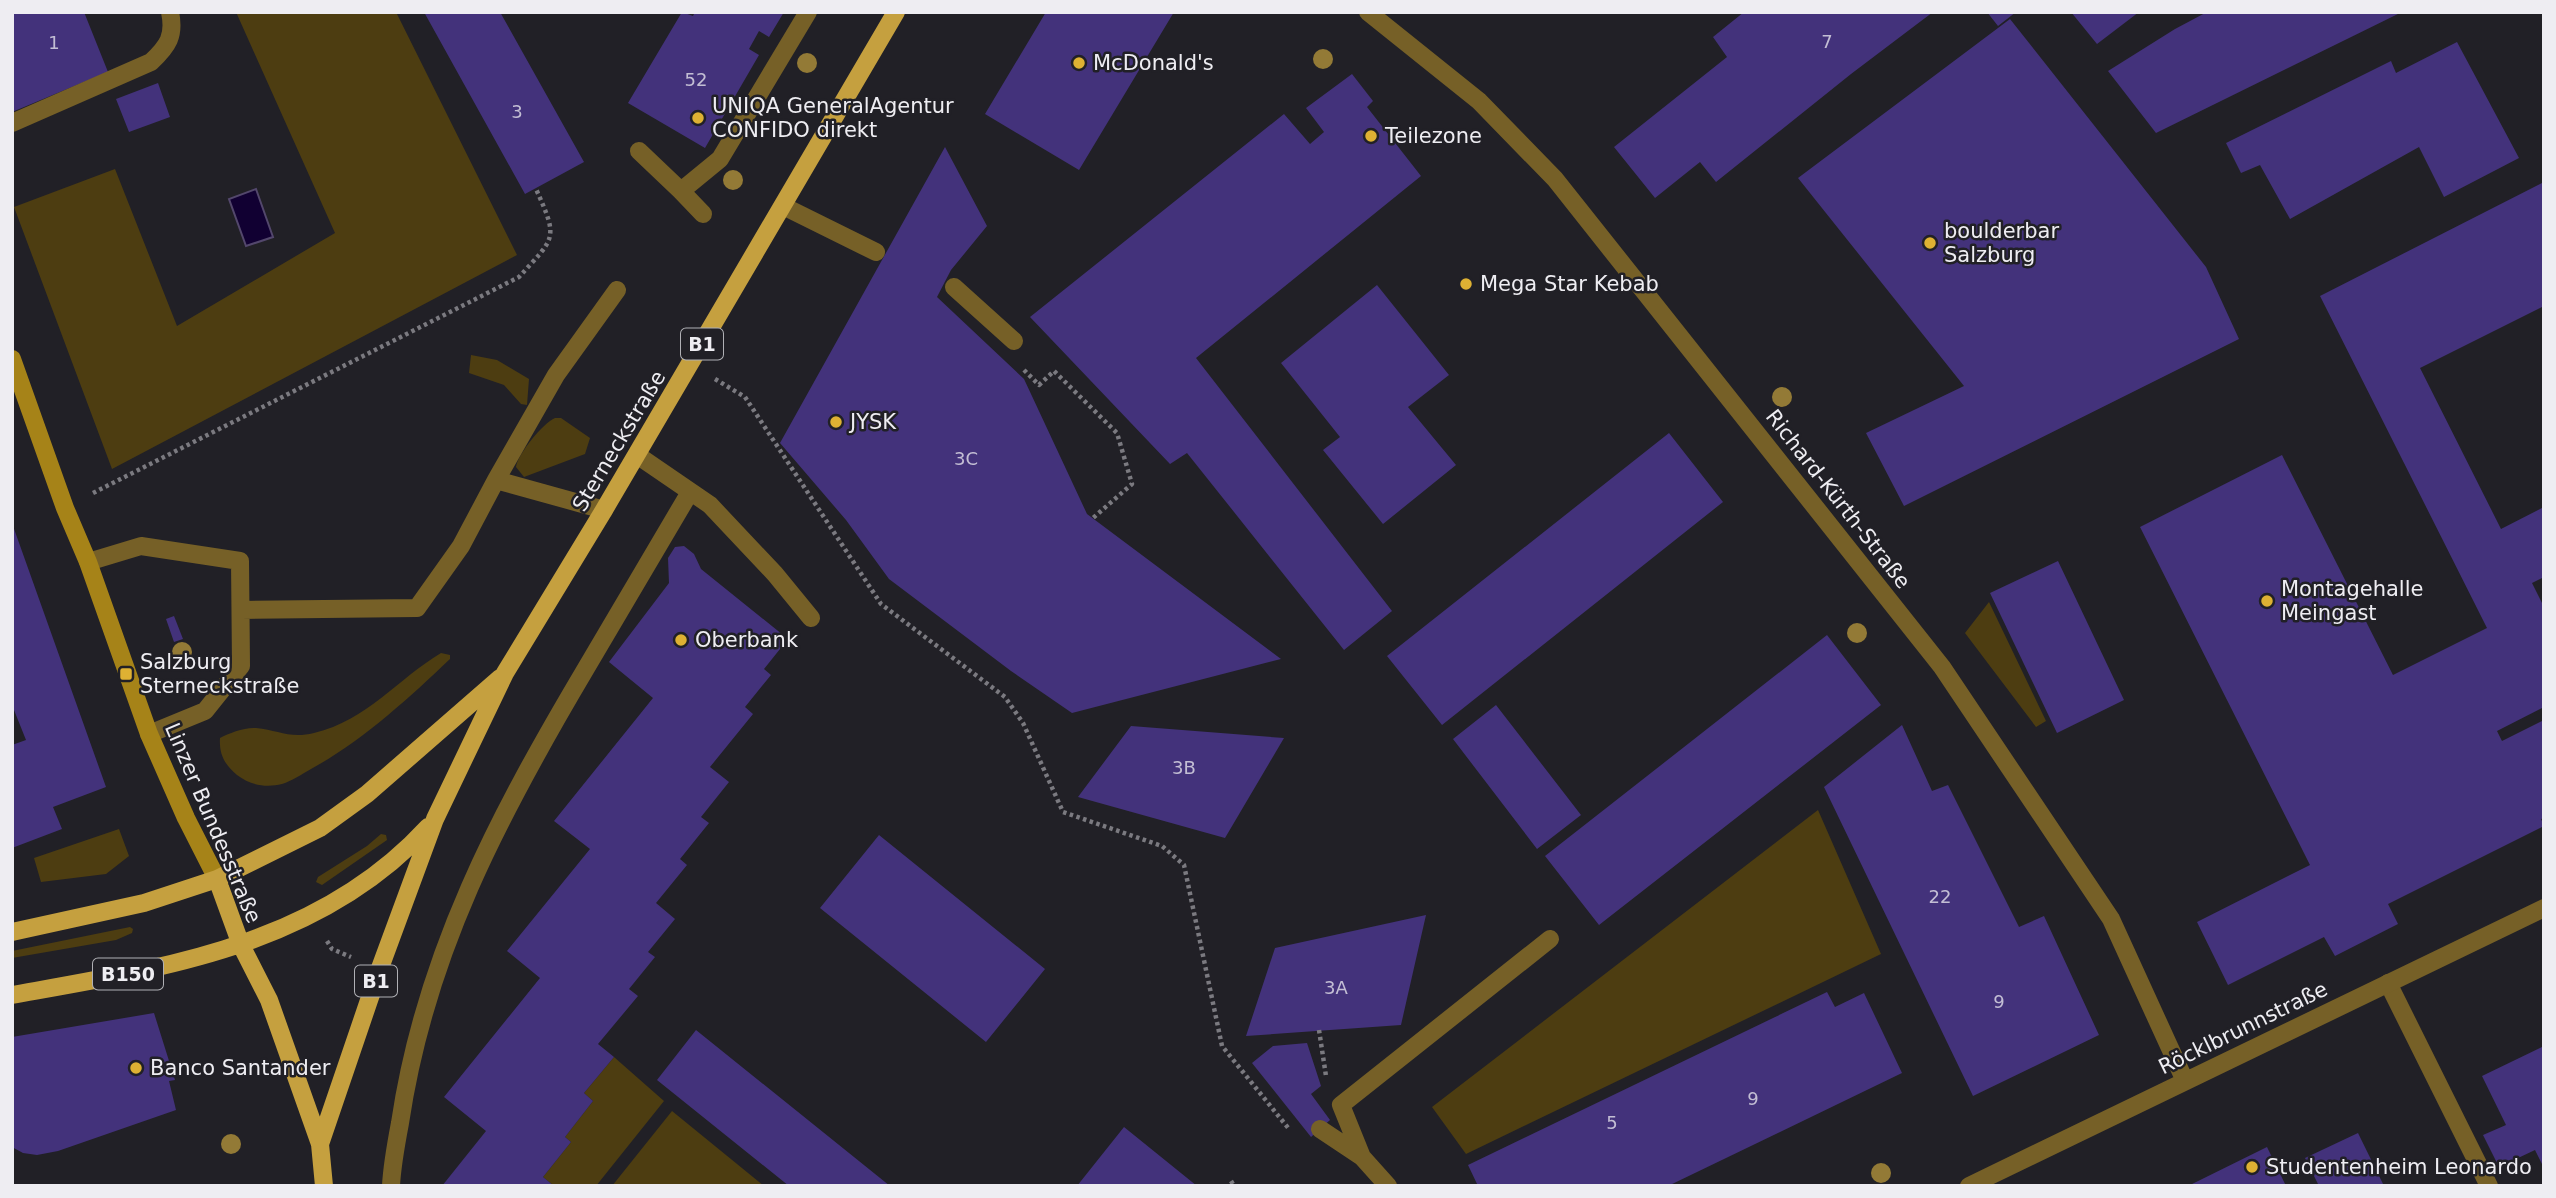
<svg xmlns="http://www.w3.org/2000/svg" width="2556" height="1198" font-family="'DejaVu Sans',sans-serif">
<style>
.green{fill:#4d3d11}
.water{fill:#110032;stroke:#53476c;stroke-width:2}
.building{fill:#43327b}
.lines{fill:none;stroke-linecap:round;stroke-linejoin:round}
.path{stroke:#7b7a80;stroke-width:4.5;stroke-dasharray:3.5 3.5;stroke-linecap:butt}
.lane{stroke:#766027;stroke-width:18}
.street{stroke:#766027;stroke-width:18}
.secondary{stroke:#a68318;stroke-width:18}
.primary{stroke:#c5a03f;stroke-width:18}
.tree{fill:#937a36}
.poi-dot{fill:#deb133;stroke:#212026;stroke-width:2.5}
.labels{text-anchor:middle;dominant-baseline:central;stroke-width:5;stroke-linejoin:round;paint-order:stroke}
.number-label{font-size:18px;fill:#c3bed4}
.shield{fill:#212026;stroke:#b0b0b5;stroke-width:2}
.shield-label{font-size:19px;font-weight:bold;fill:#eeedf2}
.poi-label{font-size:21px;fill:#eeedf2;stroke:#212026;text-anchor:start}
.street-label{font-size:21px;fill:#eeedf2;stroke:#212026}
</style>
<rect width="100%" height="100%" fill="#212026"/>
<path class="green" d="M236 12H396L517 255 112 469 14 207 115 169 177 326 335 233Z
M471 355 497 360 529 379 527 405 521 404 504 385 469 373Z
M555 418H561L590 438 585 454 524 477 516 467C518 454 543 423 555 418Z
M1989 602 2046 721 2036 727 1965 633Z
M441 653 450 655V659C408 699 362 741 311 769 302 774 292 781 282 784 266 788 250 785 237 775 224 764 219 754 220 738 229 733 245 727 256 728 278 730 290 739 314 733 368 720 396 680 441 653Z
M1818 810 1881 954 1466 1154 1432 1107Z
M119 829 129 856 106 874 41 882 34 858Z
M381 834 386 835 387 840 322 885 316 882 318 877 367 846Z
M130 927 133 929 132 933 116 940 12 958V951Z
M614 1057 664 1101 596 1186H554L543 1177 571 1142 565 1137 593 1101 584 1093Z
M672 1111 764 1186H612Z"/>
<path class="water" d="M256 189 273 237 246 246 229 199Z"/>
<path class="building" d="M12 12H84L108 72 12 112Z
M424 12H500L584 162 525 194Z
M682 12 693 16 695 12H784L769 37 759 31 749 49 759 55 705 148 628 103Z
M1046 12H1174L1079 170 985 114Z
M1744 12H1933L1851 74 1716 182 1700 162 1655 198 1614 147 1727 57 1713 37Z
M1987 12H2016L1998 26Z
M2071 12H2139L2097 44Z
M2207 12H2402L2156 133 2108 71 2175 29Z
M2010 19 2206 267 2239 339 1904 506 1866 433 1964 386 1798 178Z
M2457 42 2519 158 2444 197 2419 147 2290 219 2260 165 2241 173 2226 143 2391 61 2396 73Z
M1352 74 1373 101 1367 107 1421 176 1196 358 1392 611 1344 650 1187 453 1170 464 1030 317 1284 114 1310 144 1324 132 1306 108Z
M158 83 170 117 129 132 116 99Z
M945 147 987 226 951 270 937 297 1024 379 1087 514 1281 659 1072 713 1011 671 889 579 846 520 780 443Z
M2544 182V306L2420 368 2501 529 2544 507V577L2532 583 2544 607V707L2497 731 2502 741 2544 720V818L2541 819 2544 826 2388 904 2398 924 2335 956 2324 937 2228 985 2197 922 2310 865 2140 527 2282 455 2393 675 2487 628 2320 296Z
M1377 285 1449 375 1408 407 1456 465 1383 524 1323 450 1340 437 1281 363Z
M1669 433 1723 502 1442 725 1387 656Z
M13 526 106 787 53 807 62 829 12 848V745L26 740 12 705Z
M684 546 694 554 701 569 788 639 764 669 771 675 745 707 753 714 710 767 729 782 701 817 709 823 680 859 687 865 656 903 675 919 648 952 655 957 629 989 638 996 598 1044 614 1057 584 1093 593 1101 565 1137 571 1142 543 1177 554 1186H442L486 1131 444 1097 540 978 507 951 590 849 554 821 653 698 609 662 669 583 668 558 675 547Z
M2058 561 2124 700 2057 733 1990 593Z
M174 616 183 639 174 642 166 619Z
M1827 635 1881 705 1599 925 1545 856Z
M1496 705 1581 815 1537 849 1453 739Z
M1902 725 1932 791 1948 785 2019 927 2044 916 2099 1035 1973 1096 1824 787Z
M1131 726 1284 738 1225 838 1078 797Z
M879 835 1045 969 986 1042 820 908Z
M1426 915 1401 1025 1246 1036 1275 948Z
M1827 992 1835 1007 1864 993 1902 1073 1668 1186H1478L1468 1165Z
M154 1013 175 1080 169 1081 176 1110 58 1151 37 1155 23 1153 12 1147V1037Z
M696 1030 890 1186H789L657 1080Z
M1307 1043 1321 1086 1311 1094 1330 1120 1311 1137 1252 1063 1273 1046Z
M2544 1046V1168L2535 1150 2499 1167 2483 1135 2506 1125 2482 1076Z
M1124 1127 1197 1186H1077Z
M2358 1133 2384 1186H2319L2305 1158Z
M2267 1147 2286 1186H2188Z"/>
<g class="lines">
<path class="path" d="M1024 370 1039 385 1054 371 1117 433 1132 484 1093 518
M715 379 745 397 881 604 1005 697 1023 723 1063 812 1162 846 1184 865 1222 1046 1289 1129
M93 493 519 277C555 237 559 240 536 189
M327 941 332 949 351 957
M1319 1030 1326 1076
M1231 1181 1234 1186"/>
<path class="lane" d="M12 123 151 62C168 46 175 36 170 12
M639 151 681 191
M783 206 876 252
M703 214 681 191 720 159 808 12
M954 287 1014 341
M637 455 710 505 775 574 811 618
M496 480 556 375 617 290
M88 562 141 546 240 561 241 666 205 711 149 734
M242 610 417 608 461 546 496 480 604 510
M2388 983 2489 1186
M1320 1129 1362 1157
M391 1186C392 1165 396 1144 400 1123 425 954 499 815 585 670 620 611 655 551 690 492
M1388 1186 1362 1157 1341 1105 1550 939"/>
<path class="street" d="M1368 12 1479 101 1555 179 1942 667 2111 919 2185 1081
M1969 1186 2544 908"/>
<path class="secondary" d="M12 359 65 508 88 562 149 734 186 818 217 879"/>
<path class="primary" d="M217 879 241 945 269 1000 320 1144 324 1186
M12 932 144 903 217 879 320 828 367 794 500 678
M12 995C163 968 319 946 428 827
M320 1144 380 968 435 819 505 673 604 510 896 12"/>
</g>
<g class="tree">
<circle cx="1323" cy="59" r="10"/>
<circle cx="807" cy="63" r="10"/>
<circle cx="733" cy="180" r="10"/>
<circle cx="1782" cy="397" r="10"/>
<circle cx="1857" cy="633" r="10"/>
<circle cx="182" cy="652" r="10"/>
<circle cx="231" cy="1144" r="10"/>
<circle cx="1881" cy="1173" r="10"/>
</g>
<g class="poi-dot">
<circle cx="1079" cy="63" r="7"/>
<circle cx="698" cy="118" r="7"/>
<circle cx="1371" cy="136" r="7"/>
<circle cx="1930" cy="243" r="7"/>
<circle cx="1466" cy="284" r="7"/>
<circle cx="836" cy="422" r="7"/>
<circle cx="2267" cy="601" r="7"/>
<circle cx="681" cy="640" r="7"/>
<rect x="119" y="667" width="14" height="14" rx="3.5"/>
<circle cx="136" cy="1068" r="7"/>
<circle cx="2252" cy="1167" r="7"/>
</g>
<g class="labels">
<g class="number-label">
<text x="1827" y="41">7</text>
<text x="54" y="42">1</text>
<text x="696" y="79">52</text>
<text x="517" y="111">3</text>
<text x="966" y="458">3C</text>
<text x="1184" y="767">3B</text>
<text x="1940" y="896">22</text>
<text x="1336" y="987">3A</text>
<text x="1999" y="1001">9</text>
<text x="1753" y="1098">9</text>
<text x="1612" y="1122">5</text>
</g>
<g class="shield">
<rect x="681" y="328.5" width="42" height="31" rx="5"/>
<rect x="93" y="958.5" width="70" height="31" rx="5"/>
<rect x="355" y="965.5" width="42" height="31" rx="5"/>
</g>
<g class="shield-label">
<text x="702" y="344">B1</text>
<text x="128" y="974">B150</text>
<text x="376" y="981">B1</text>
</g>
<g class="poi-label">
<text x="1093" y="63">McDonald's</text>
<text x="712" y="106">UNIQA GeneralAgentur<tspan x="712" dy="24">CONFIDO direkt</tspan></text>
<text x="1385" y="136">Teilezone</text>
<text x="1944" y="231">boulderbar<tspan x="1944" dy="24">Salzburg</tspan></text>
<text x="1480" y="284">Mega Star Kebab</text>
<text x="850" y="422">JYSK</text>
<text x="2281" y="589">Montagehalle<tspan x="2281" dy="24">Meingast</tspan></text>
<text x="695" y="640">Oberbank</text>
<text x="140" y="662">Salzburg<tspan x="140" dy="24">Sterneckstraße</tspan></text>
<text x="150" y="1068">Banco Santander</text>
<text x="2266" y="1167">Studentenheim Leonardo</text>
</g>
<g class="street-label">
<text transform="translate(619 441) rotate(-59)">Sterneckstraße</text>
<text transform="translate(1838 499) rotate(52)">Richard-Kürth-Straße</text>
<text transform="translate(213 823) rotate(67)">Linzer Bundesstraße</text>
<text transform="translate(2243 1028) rotate(-26)">Röcklbrunnstraße</text>
</g>
</g>
<rect width="2556" height="1198" fill="none" stroke="#eeedf2" stroke-width="28"/>
</svg>
